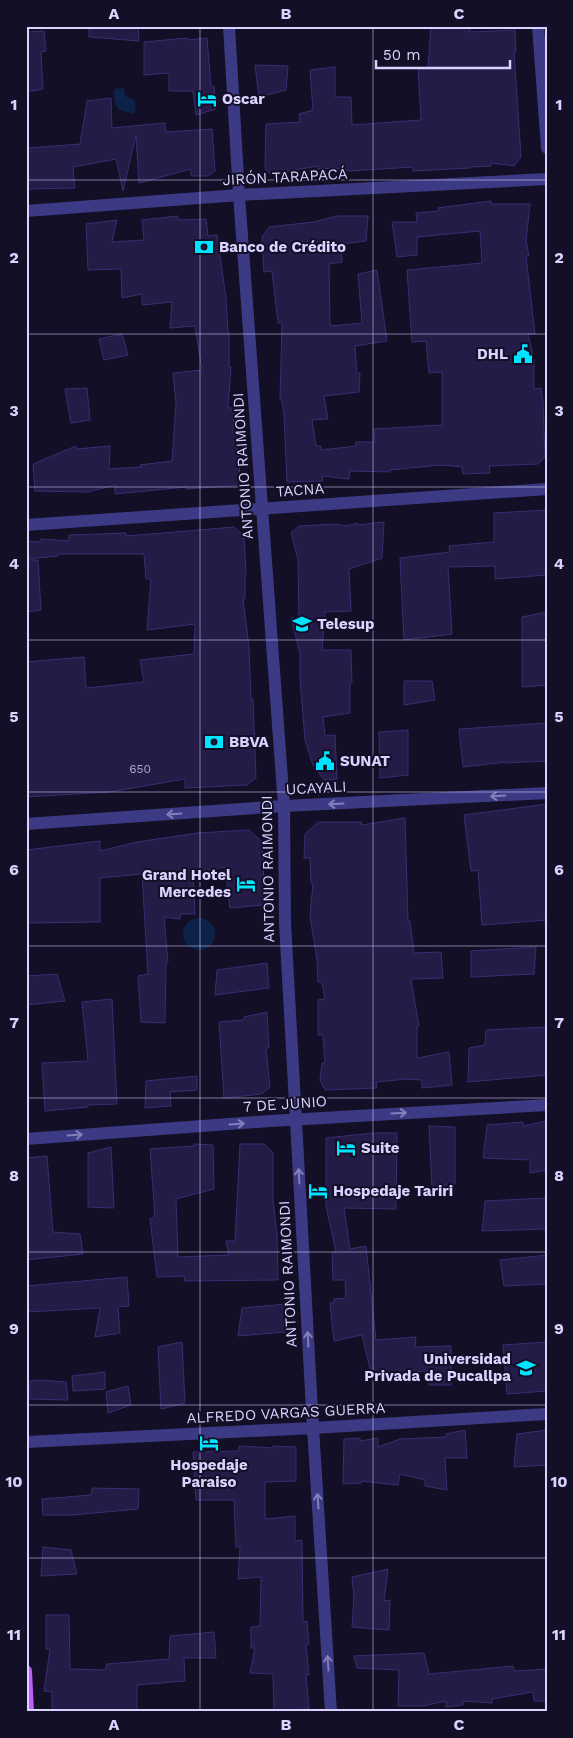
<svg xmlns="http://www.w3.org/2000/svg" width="573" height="1738" font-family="'Work Sans',sans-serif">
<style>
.water{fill:#0c2248}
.building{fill:#241b47;stroke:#3b2d73}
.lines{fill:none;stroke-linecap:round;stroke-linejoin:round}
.minor{stroke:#3d3a85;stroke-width:12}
.major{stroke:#c25bff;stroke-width:12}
.oneway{stroke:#837fbc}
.grid{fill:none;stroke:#d9d4ff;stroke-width:1;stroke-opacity:0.55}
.labels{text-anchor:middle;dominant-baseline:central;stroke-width:4;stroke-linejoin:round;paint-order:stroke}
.number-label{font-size:12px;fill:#aca6d1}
.poi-label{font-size:15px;font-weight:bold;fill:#d9d4ff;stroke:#130f26;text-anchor:start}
.street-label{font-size:15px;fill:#d9d4ff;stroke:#130f26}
.neatline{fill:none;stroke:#d9d4ff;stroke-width:2}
.grid-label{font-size:16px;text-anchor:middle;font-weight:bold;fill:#d9d4ff}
</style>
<rect width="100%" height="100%" fill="#130f26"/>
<path class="water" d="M116 88 124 89 125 96 134 100 136 107 134 114 119 110 116 105 113 93Z
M183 934a16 16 0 1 1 32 0a16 16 0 1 1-32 0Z"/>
<path class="building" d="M89 26H138L139 41 89 37Z
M431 26H470V32L515 30 516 52H514L521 157 514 166 491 163V166L470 167V168L413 171V167L350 171 335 168 318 169V166L271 174 265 169 266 124 300 122 299 114 313 110 310 70 335 67V97H351L352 125 421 120 418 68 428 67Z
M44 31 46 51 41 52 43 89 26 92V32Z
M187 38V40L207 38 211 86H214L216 109 196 115 193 91H169V73L144 75V42Z
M255 65 288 66 286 90 259 97Z
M111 98 112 128 165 123 166 132 212 129 215 171 208 176H191V169L139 183 136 135 123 191 116 159 73 167 75 188 26 189 28 148 80 144 87 101Z
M491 201V204H530L526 241 529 256H526L535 334H528L534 360V389L541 388 543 403 545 457 538 464 489 466 490 473 463 474 462 467 440 465 390 470V472L350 471 349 479 322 476 323 481 287 482 284 415 282 400H280L282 323H278L272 271 264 272 262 237 269 227 314 222 337 216H368L366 241 341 244 342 262 329 264 330 326 362 323 358 274 377 270 387 341 355 346 357 373H360L359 392 324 396 328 419 312 420 316 446H321V450L356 446V442H375L374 429 442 425V372L429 373 426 341 412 342 407 270 482 263 480 231 417 237V255L397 257 392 222H417L416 213 438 211V208Z
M178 216V220L206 219 208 236 217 235 226 298 228 332H229V367H231L228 408H234L233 434H236L241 485 186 489V487L115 494V485L88 492 35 491 33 464 76 446 77 449 110 446 109 469 141 467 140 465 172 461 176 403 173 373 202 370 195 326 170 328 172 302 142 305V294L122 298 121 269 88 270 86 224 117 220 112 242 144 240 142 220Z
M122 334 128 355 104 360 99 339Z
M87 388 90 420 71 423 65 389Z
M547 510V575L495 579V566L448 567 452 634 404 640 400 558 450 552 449 546 494 542V513Z
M384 522 382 558 349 569 351 611 325 612 322 650H351L352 683H350V713L323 717 325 736 335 735 337 779 324 780 313 765 305 740 300 679V653L291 618 299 619 298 559 291 533 299 526 335 524 347 526 357 523V525Z
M234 527 244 536 246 575H245V599H243L249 647 251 700 253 699 256 778 247 785 185 788V779L109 792 26 797V662L84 657 86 688 144 682 140 660 194 654 195 624 147 630 151 579H146L144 554H58V556L26 559V541L41 542V539L69 541V535L126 533V536Z
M26 560H38L41 610 26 612Z
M547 612V685L522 687V617Z
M404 681H432L435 700 404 705Z
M547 723V761L506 763V762L463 767 459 729Z
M408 730V775L380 778 379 732Z
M547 804V920L482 925 478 870 471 871 464 815Z
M405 818 408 921H410L414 953 441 952 443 978 411 979 419 1026H417V1058L449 1052 452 1085 422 1088V1080L407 1079 376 1082 377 1088 325 1090 320 1080 322 1063H325L323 1035H318V1000L325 999 322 982H318L317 960 310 916 313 883H311L310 858H304L305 834 318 822H361L362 825Z
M249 830 262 842 265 905 230 908 225 867 193 873 195 914H181L180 919 164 917 168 962H166L165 1023 141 1022 138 976 148 974 142 874 100 878V922L26 923V850L100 841V851L137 842 198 833Z
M536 947 534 974 471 977V951Z
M267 963 269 988 215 995 217 970Z
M57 974 65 1001 26 1005V976Z
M112 999 117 1104 88 1105V1107L45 1111 42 1063 88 1061 82 1002Z
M267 1012 269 1048H266L270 1087 262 1094 224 1098 219 1022 244 1020V1017Z
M547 1027V1075L468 1082 469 1048 485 1045 486 1030Z
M197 1076V1090L170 1092 171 1106 145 1108 146 1081Z
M547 1121V1170L530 1173V1160L483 1158 487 1125 523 1122V1126Z
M429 1126 455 1127V1184L432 1187Z
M373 1133H397L396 1209 344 1208 350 1249 366 1246 376 1340 416 1337 415 1347 451 1346V1385H429V1371L376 1374 372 1369H370L362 1335 334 1341 330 1303H334V1299L346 1298 345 1280H333L332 1253 336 1252 326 1206V1138Z
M194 1144 213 1145 214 1189 176 1199 178 1257 229 1255 226 1241H235L240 1144H264L273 1153V1200L277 1235 278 1280 184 1281 185 1276 157 1277 150 1219 155 1217 150 1149 194 1146Z
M111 1147 114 1208 88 1207V1153Z
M47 1156 53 1232 80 1234 83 1254 26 1260V1158Z
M547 1198V1229L482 1231 485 1201Z
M547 1255V1284L504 1286 500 1260Z
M127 1277 129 1306 118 1307 120 1333 95 1337 100 1308 26 1312V1286Z
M287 1304 285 1332 238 1336 242 1308Z
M182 1342 185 1403 161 1409 158 1347Z
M547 1342V1391L507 1394 503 1345Z
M105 1372V1389L73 1391 72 1376Z
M39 1380 66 1382 68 1400 30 1399V1381Z
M128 1386 131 1405 108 1413 106 1392Z
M465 1430 467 1458H445L447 1490 425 1486V1480L400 1474 398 1485 361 1481V1483L343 1484 344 1439 360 1438V1441L378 1438V1447L400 1439 446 1437V1434Z
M547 1430V1465L514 1467 517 1434Z
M239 1446 273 1448V1446L296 1447V1481L265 1482V1519L295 1516V1541L302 1540 303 1622 307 1621 309 1644H306L309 1675 306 1674 309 1709 274 1711 273 1674 250 1673 255 1648H251V1627L260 1626 261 1577 238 1579 240 1547H236L234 1500H196L193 1452 239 1451Z
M92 1488 139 1489 138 1509 72 1515H43L42 1499 91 1495Z
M43 1547 71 1550 77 1574 41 1576Z
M388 1569 384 1601 390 1600 389 1630 352 1627 354 1597 352 1577Z
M46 1615H69L70 1669 105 1670 107 1664 169 1659 170 1636 214 1632 216 1658H184L185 1681 137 1685V1712H52V1692L44 1691 50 1649H46Z
M424 1653 429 1674 513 1666 514 1671 547 1669V1701H534L533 1692 492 1699V1703L463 1701V1705L446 1707V1701L423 1706H398L399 1670 357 1668 354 1656Z"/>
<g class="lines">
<path class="minor" d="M229 26 239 195 284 806 285 923 313 1428 331 1712
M538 26 547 148
M26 211 239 195 547 179
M26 525 547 489
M26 824 284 806 547 793
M26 1139 270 1121 547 1105
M26 1442 313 1428 547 1414"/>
<path class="major" d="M26 1671 28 1712"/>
</g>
<defs><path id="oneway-shaft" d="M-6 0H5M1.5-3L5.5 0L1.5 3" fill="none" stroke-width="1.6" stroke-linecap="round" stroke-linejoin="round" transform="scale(1.25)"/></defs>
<g class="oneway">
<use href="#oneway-shaft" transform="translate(498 796) rotate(177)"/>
<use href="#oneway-shaft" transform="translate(336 804) rotate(177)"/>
<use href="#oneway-shaft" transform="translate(174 814) rotate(176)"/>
<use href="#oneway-shaft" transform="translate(399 1113) rotate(-3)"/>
<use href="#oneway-shaft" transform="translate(237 1124) rotate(-4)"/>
<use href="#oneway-shaft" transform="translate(75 1135) rotate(-4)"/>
<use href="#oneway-shaft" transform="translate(299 1176) rotate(-93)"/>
<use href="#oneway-shaft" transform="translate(308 1339) rotate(-93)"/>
<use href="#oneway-shaft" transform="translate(318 1501) rotate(-94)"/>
<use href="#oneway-shaft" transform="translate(328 1663) rotate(-94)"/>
</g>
<path class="grid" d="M200 26V1712M373 26V1712M26 180H547M26 334H547M26 487H547M26 640H547M26 792H547M26 946H547M26 1098H547M26 1252H547M26 1405H547M26 1558H547"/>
<defs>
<g id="hotel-bare" transform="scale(1.5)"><path d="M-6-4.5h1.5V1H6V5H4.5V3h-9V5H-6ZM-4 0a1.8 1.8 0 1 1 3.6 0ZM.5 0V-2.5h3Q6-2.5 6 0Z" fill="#00e5ff" stroke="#130f26" stroke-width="2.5" paint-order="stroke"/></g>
<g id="bank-bare" transform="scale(1.5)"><path d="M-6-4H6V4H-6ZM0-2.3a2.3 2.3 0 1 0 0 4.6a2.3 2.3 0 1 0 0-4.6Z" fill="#00e5ff" stroke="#130f26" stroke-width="2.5" paint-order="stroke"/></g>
<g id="civic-bare" transform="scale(1.5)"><path d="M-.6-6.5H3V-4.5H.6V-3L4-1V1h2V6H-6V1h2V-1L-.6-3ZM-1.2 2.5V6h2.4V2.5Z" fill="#00e5ff" stroke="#130f26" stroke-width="2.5" paint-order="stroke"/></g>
<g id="university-bare" transform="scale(1.5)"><path d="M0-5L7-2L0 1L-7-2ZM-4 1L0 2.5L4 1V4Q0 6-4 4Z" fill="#00e5ff" stroke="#130f26" stroke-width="2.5" paint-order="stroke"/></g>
</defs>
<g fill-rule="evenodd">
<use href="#hotel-bare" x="207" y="99"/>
<use href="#bank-bare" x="204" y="247"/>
<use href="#civic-bare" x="523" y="354"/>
<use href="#university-bare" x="302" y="624"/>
<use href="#bank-bare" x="214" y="742"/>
<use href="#civic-bare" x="325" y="761"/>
<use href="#hotel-bare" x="246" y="884"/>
<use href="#hotel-bare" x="346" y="1148"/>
<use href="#hotel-bare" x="318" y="1191"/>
<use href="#university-bare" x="526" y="1368"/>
<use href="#hotel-bare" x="209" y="1443"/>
</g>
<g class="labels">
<g class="number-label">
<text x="140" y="769">650</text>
</g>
<g class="poi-label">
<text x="222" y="99">Oscar</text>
<text x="219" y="247">Banco de Crédito</text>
<text x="508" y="354" text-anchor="end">DHL</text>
<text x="317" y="624">Telesup</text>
<text x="229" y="742">BBVA</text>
<text x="340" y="761">SUNAT</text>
<text x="231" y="875" text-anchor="end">Grand Hotel<tspan x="231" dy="17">Mercedes</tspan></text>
<text x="361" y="1148">Suite</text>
<text x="333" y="1191">Hospedaje Tariri</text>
<text x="511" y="1359" text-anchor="end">Universidad<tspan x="511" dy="17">Privada de Pucallpa</tspan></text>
<text x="209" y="1465" text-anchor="middle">Hospedaje<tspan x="209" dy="17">Paraiso</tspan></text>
</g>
<g class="street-label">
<text transform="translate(285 177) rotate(-3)">JIRÓN TARAPACÁ</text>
<text transform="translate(243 466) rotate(-94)">ANTONIO RAIMONDI</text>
<text transform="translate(300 490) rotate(-4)">TACNA</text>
<text transform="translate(316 788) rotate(-3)">UCAYALI</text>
<text transform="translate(268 869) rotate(-91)">ANTONIO RAIMONDI</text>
<text transform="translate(285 1104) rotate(-4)">7 DE JUNIO</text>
<text transform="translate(288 1274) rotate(-93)">ANTONIO RAIMONDI</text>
<text transform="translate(286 1413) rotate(-3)">ALFREDO VARGAS GUERRA</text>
</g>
</g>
<rect width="573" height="1738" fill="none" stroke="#130f26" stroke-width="55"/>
<path d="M376 60v8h134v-8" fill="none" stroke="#d9d4ff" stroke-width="2.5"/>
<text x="383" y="60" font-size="15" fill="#d9d4ff" stroke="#130f26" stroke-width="4" paint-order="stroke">50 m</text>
<rect x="28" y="28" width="518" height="1682" class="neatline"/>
<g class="grid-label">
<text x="114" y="19">A</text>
<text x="286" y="19">B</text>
<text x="459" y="19">C</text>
<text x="14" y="110">1</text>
<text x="559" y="110">1</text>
<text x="14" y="263">2</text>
<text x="559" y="263">2</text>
<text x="14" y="416">3</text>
<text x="559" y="416">3</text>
<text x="14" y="569">4</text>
<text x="559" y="569">4</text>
<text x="14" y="722">5</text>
<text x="559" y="722">5</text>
<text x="14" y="875">6</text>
<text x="559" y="875">6</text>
<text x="14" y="1028">7</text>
<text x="559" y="1028">7</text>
<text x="14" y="1181">8</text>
<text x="559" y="1181">8</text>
<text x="14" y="1334">9</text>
<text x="559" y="1334">9</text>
<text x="14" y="1487">10</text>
<text x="559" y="1487">10</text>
<text x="14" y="1640">11</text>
<text x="559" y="1640">11</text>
<text x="114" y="1730">A</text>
<text x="286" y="1730">B</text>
<text x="459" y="1730">C</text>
</g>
</svg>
